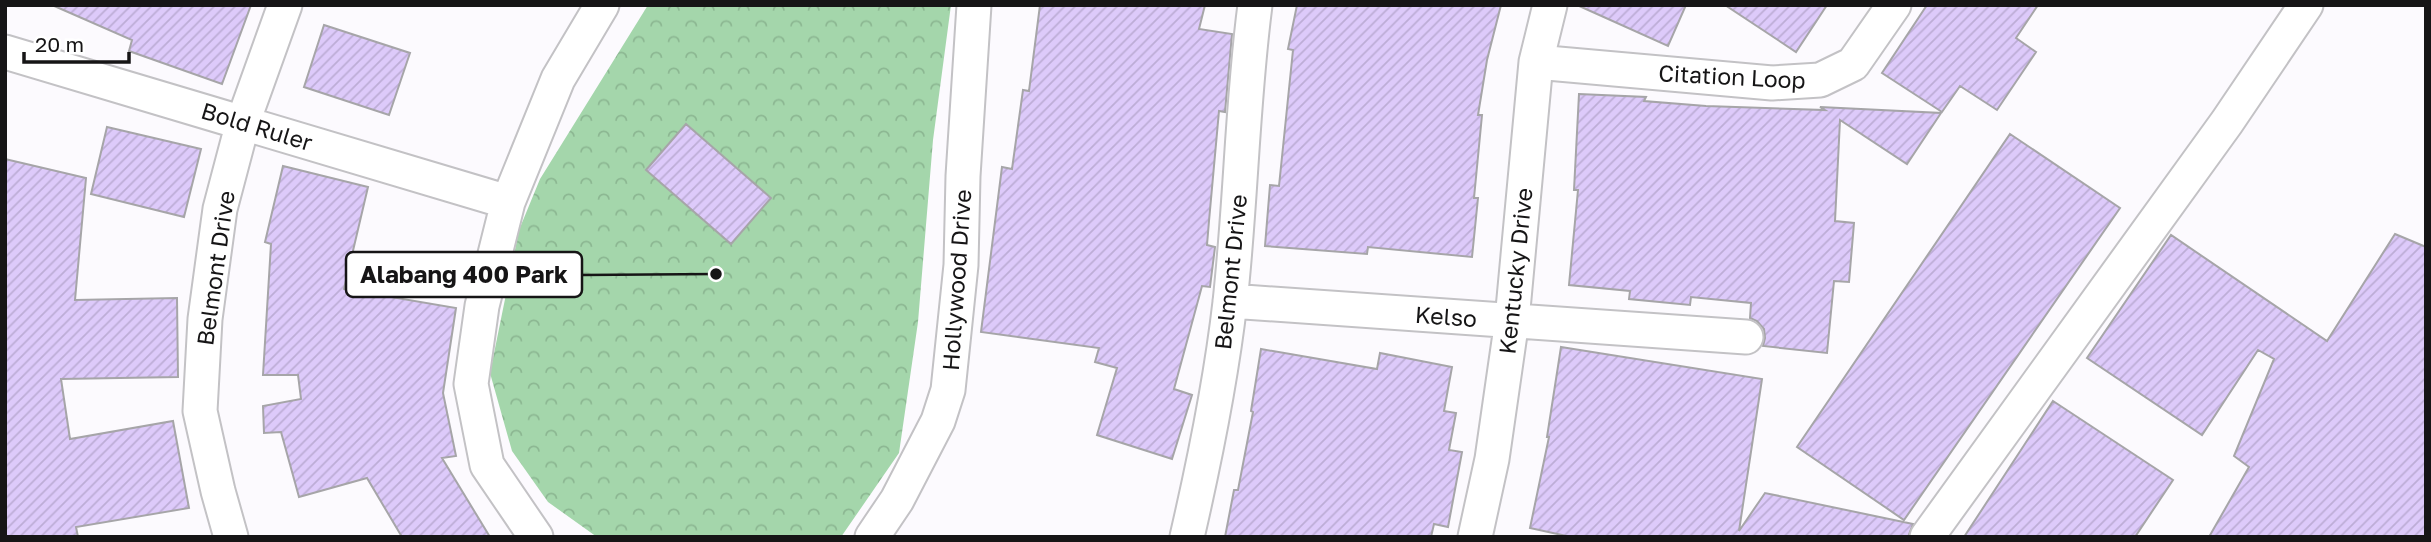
<svg xmlns="http://www.w3.org/2000/svg" width="2431" height="542" font-family="'Golos Text',sans-serif">
<style>
.forest{fill:url(#forest-crowns)}
.building{fill:url(#building-hatch);stroke:#a6a5a8;stroke-width:2}
.lines{fill:none;stroke-linecap:round;stroke-linejoin:round}
.street-casing{stroke:#c3c2c5;stroke-width:37}
.street{stroke:#fff;stroke-width:33}
.labels{text-anchor:middle;dominant-baseline:central;stroke-width:7;stroke-linejoin:round;paint-order:stroke}
.street-label{font-size:23px;fill:#161516;stroke:#fff}
.leader{fill:none;stroke:#161516;stroke-width:2.5}
.callout-dot{fill:#161516;stroke:#fff;stroke-width:2.5}
.callout{fill:#fff;stroke:#161516;stroke-width:2.5}
.callout-label{font-size:24px;text-anchor:middle;font-weight:bold;fill:#161516}
</style>
<defs>
<pattern id="forest-crowns" width="20" height="18" patternUnits="userSpaceOnUse" patternTransform="scale(1.75)"><rect width="20" height="18" fill="#a4d6ab"/><path d="M2 6a3 3 0 1 1 6 0M12 15a3 3 0 1 1 6 0" fill="none" stroke="#8cb792"/></pattern>
<pattern id="building-hatch" width="6" height="6" patternUnits="userSpaceOnUse" patternTransform="scale(1.75)"><rect width="6" height="6" fill="#ddcafa"/><path d="M-1 1l2-2M0 6l6-6M5 7l2-2" fill="none" stroke="#bdadd6"/></pattern>
</defs>
<rect width="100%" height="100%" fill="#fcfafe"/>
<path class="forest" d="M648 5H951L933 140 918 322 899 453 841 537H597L548 502 512 451 490 373 519 230 540 179Z"/>
<path class="building" d="M52 5H251L222 84 129 51 132 40Z
M1040 5H1205L1199 29 1232 34 1225 112 1219 111 1209 221 1207 245 1215 247 1210 287 1202 286 1174 389 1192 395 1172 459 1097 435 1117 368 1095 362 1099 348 981 332 1002 167 1012 169 1023 90 1029 91Z
M1297 5H1501L1487 60 1478 115H1482L1474 198H1478L1472 257 1368 247 1367 254 1265 246 1270 185 1279 186 1293 50 1288 49Z
M1577 5H1686L1668 46Z
M1725 5H1827L1796 52Z
M1927 5H2038L2016 38 2036 52 1997 110 1960 86 1942 112 1882 73Z
M324 25 410 53 389 115 304 87Z
M1579 94 1646 97 1644 101 1706 106 1825 110 1820 107 1941 113 1907 164 1840 120 1835 221 1854 223 1849 282 1834 281 1827 353 1763 346 1765 338 1764 329 1757 321 1750 318 1751 303 1691 297 1690 305 1629 299 1630 291 1569 285 1578 190H1574Z
M686 124 771 198 731 244 646 170Z
M107 127 201 149 184 217 91 194Z
M2010 134 2120 208 1904 520 1797 447Z
M5 159 86 178 75 300 177 298 178 377 61 379 70 439 173 421 189 508 76 527 78 537H5Z
M283 166 368 187 344 289 456 308 443 393 456 456 442 458 490 537H402L367 478 299 497 281 432 264 433 263 406 301 399 298 375H263L271 244 265 242Z
M2395 234 2426 247V537H2209L2249 467 2234 456 2274 359 2258 350 2202 435 2087 358 2171 235 2327 341Z
M1561 347 1762 379 1739 531 1765 493 1913 524 1908 537H1571L1530 528 1549 437H1547Z
M1261 349 1377 369 1380 353 1452 367 1444 411 1456 413 1449 450 1462 452 1448 527 1434 524 1431 537H1225L1234 490H1238L1253 412 1251 411Z
M2053 401 2173 480 2135 537H1964Z"/>
<g class="lines">
<g class="street-casing">
<path id="street" d="M5 52 508 202
M1536 62 1772 83 1820 80 1853 64 1894 5
M1230 301 1746 337
M231 537 218 491 200 411 205 319 220 209 243 122 285 5
M536 537 487 465 471 384 482 306 508 202 558 79 602 5
M872 537 897 500 938 421 948 390 961 265 963 176 974 5
M1187 537C1205 459 1221 381 1230 302 1241 203 1242 104 1255 5
M1475 537 1492 459 1512 320 1536 62 1550 5
M1927 537 2227 122 2306 5"/>
</g>
<use href="#street" class="street"/>
</g>
<g class="labels">
<g class="street-label">
<text transform="translate(1732 76) rotate(3)">Citation Loop</text>
<text transform="translate(257 126) rotate(17)">Bold Ruler</text>
<text transform="translate(215 268) rotate(-82)">Belmont Drive</text>
<text transform="translate(1515 271) rotate(-84)">Kentucky Drive</text>
<text transform="translate(1230 272) rotate(-84)">Belmont Drive</text>
<text transform="translate(956 280) rotate(-86)">Hollywood Drive</text>
<text transform="translate(1446 316) rotate(4)">Kelso</text>
</g>
</g>
<path class="leader" d="M716 274L582 275"/>
<circle class="callout-dot" cx="716" cy="274" r="7"/>
<rect class="callout" x="346" y="252" width="236" height="45" rx="7"/>
<g class="callout-label">
<text x="464" y="283">Alabang 400 Park</text>
</g>
<rect width="2431" height="542" fill="none" stroke="#161516" stroke-width="14"/>
<path d="M24 52v10h105v-10" fill="none" stroke="#161516" stroke-width="3.5"/>
<text x="35" y="52" font-size="21" fill="#161516" stroke="#ffffff" stroke-width="5" paint-order="stroke">20 m</text>
</svg>
